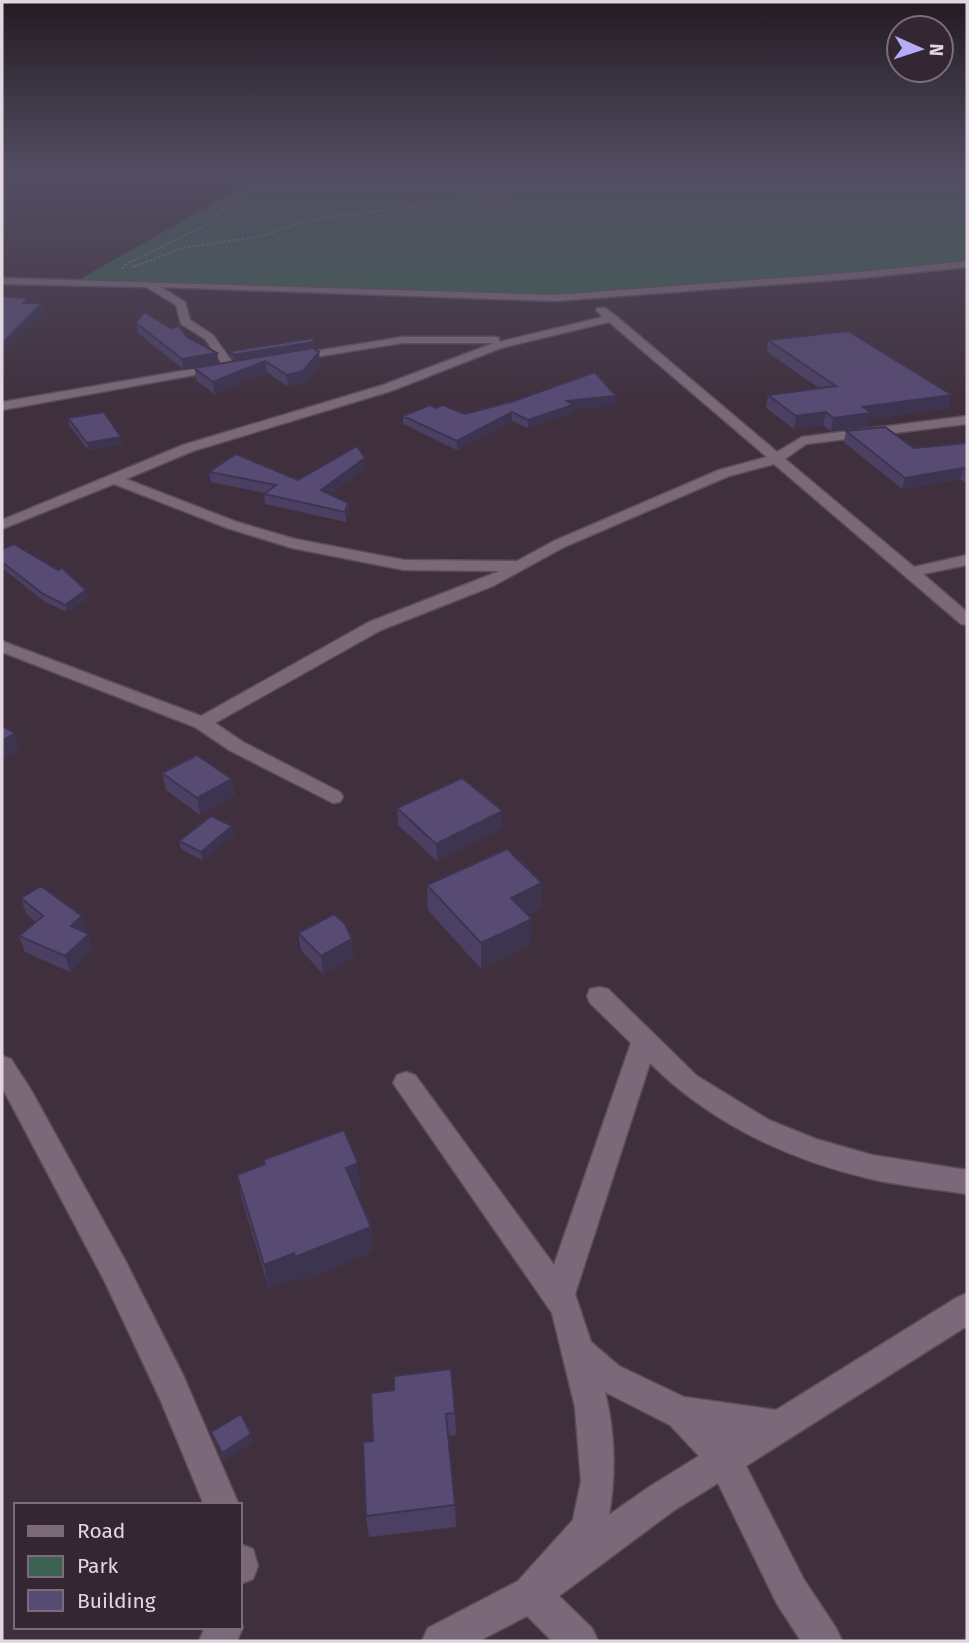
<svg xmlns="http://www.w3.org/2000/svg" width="969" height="1643" font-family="'Fira Sans',sans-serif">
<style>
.green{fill:#3d6151}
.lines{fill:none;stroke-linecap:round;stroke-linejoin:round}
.minor-casing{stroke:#5b4d5a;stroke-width:3}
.path{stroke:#81737f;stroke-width:2;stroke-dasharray:2.5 2;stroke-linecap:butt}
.minor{fill:#7b6979;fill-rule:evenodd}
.wall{fill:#4b4063}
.shaded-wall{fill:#3d3450}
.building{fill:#574a73;stroke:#3d3450;stroke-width:2}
</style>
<rect width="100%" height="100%" fill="#40303e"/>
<path class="green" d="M265 174H967V264L861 275 582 297 73 283Z"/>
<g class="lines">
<g class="minor-casing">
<path id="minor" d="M967 261V267L861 278 555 301 161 287 185 302 190 320 213 335 235 366 233 368 2 410V402L222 364 205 339 181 324 176 305 146 287 2 284V278L555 295 861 272Z
M597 308H605L616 316 777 452 802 437 967 416V424L806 444 785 459 914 567 967 555V565L923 574 967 612V625L961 624 774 464 729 476 564 547 493 586 381 630 215 723 243 742 340 792 343 797 340 802 333 803 229 750 195 727 2 652V641L201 716 369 622 500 571 404 570 292 548 227 528 114 484 2 529V520L183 445 383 385 494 343H402L290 361 284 358 286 356 402 337H495L499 338V342L603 317 596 310ZM609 322 767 457 719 470 554 541 517 561 404 560 295 539 237 522 126 479 193 451 391 391 501 348Z
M599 987 608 989 697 1076 769 1120 816 1139 872 1155 967 1170V1194C935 1189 902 1186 871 1179 789 1160 710 1123 650 1063L575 1294 591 1342 619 1366 684 1397 776 1410 956 1298 967 1293V1326L746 1466 803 1578 836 1628 842 1641H801L777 1604 718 1483 673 1511 559 1596 592 1628 598 1641H552L527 1616 479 1641H422L428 1628 518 1581 573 1520 581 1481 575 1407 552 1313 393 1083 397 1075 406 1072 415 1075 554 1265 631 1043 590 1003 587 996 590 989ZM605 1392 670 1425 699 1456 649 1487 609 1515C616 1475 615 1432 605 1392Z
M2 1056 11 1059 31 1090 126 1262 183 1375 239 1505H204L160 1399 105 1282 2 1087Z
M240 1544 253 1549 258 1566 253 1579 240 1584Z
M240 1620 243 1627 237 1641H199L205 1627H240Z"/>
</g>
<path class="path" d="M568 176 593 174
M133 267 182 248 262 236 315 219 481 198 552 184 571 174
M122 269 126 264 204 226 233 199 278 174"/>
<use href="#minor" class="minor"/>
</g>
<path class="wall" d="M136 323 187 337 217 353 219 364 234 361 231 357V351L314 348H313L320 364 304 383 288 387 267 372 214 394 196 380 195 368 184 370 138 333Z
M768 340 949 408 870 419 868 426 831 431 823 425 794 429 766 408 768 395 819 388 767 352Z
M616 396 615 405 573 409V413L528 428 512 421 457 450 403 424V416L436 408 465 414Z
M68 418 121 437 122 444 88 450 69 425Z
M846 431 914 448 967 443V484L960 479 902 489 844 442Z
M365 458V468L330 494 348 503 349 513 346 522 265 504 264 494 265 493 211 482 209 472 298 480Z
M2 549 88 598 67 612 45 602 2 568Z
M162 773 232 779 235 795 200 815 166 790Z
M397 808 503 811V828L437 861 398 825Z
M232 826 234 835 202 860 181 849 179 841Z
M542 883 541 908 527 915 531 944 481 969 428 910 427 885Z
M21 898 87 932 86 933 93 950 70 972 25 952 19 936 36 922 26 914Z
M298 933 354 957 323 974 301 950Z
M263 1160 361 1188 355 1190 374 1251 300 1282 299 1277 269 1289 242 1200 237 1175 264 1164Z
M371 1393 455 1413 456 1435 448 1436 455 1505 456 1527 369 1537 366 1516 373 1441Z
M211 1432 251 1434 254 1442 224 1461 214 1440Z"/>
<path class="shaded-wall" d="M42 303 44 312 2 355V344Z
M314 342V348L234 361 233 355Z
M319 352 320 364 304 383 288 387 287 375Z
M217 353 219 364 184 370 182 359Z
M265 361 267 372 214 394 213 382Z
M952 395 949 408 870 419 868 426 831 431 833 418 863 407Z
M616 396 615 405 573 409V413L528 428V420L567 401Z
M512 412V421L457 450V441Z
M826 412 823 425 794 429 796 416Z
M121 437 122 444 88 450 87 443Z
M365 458V468L322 500 321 490Z
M963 468 960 479 902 489 905 478Z
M348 503 349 513 346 522 345 512Z
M86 590 88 598 67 612 65 605Z
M15 733 20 749 2 760V741Z
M232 779 235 795 200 815 197 798Z
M503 811V828L437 861 436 844Z
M232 826 234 835 202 860 201 852Z
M542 883 541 908 510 923 511 898Z
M82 916 87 932 76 942 71 926Z
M532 919 531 944 481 969V943Z
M89 934 93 950 70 972 65 956Z
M352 939 354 957 323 974 321 956Z
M358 1163 361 1188 349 1192 346 1168Z
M371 1227 374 1251 300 1282 295 1257Z
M294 1253 299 1277 269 1289 264 1265Z
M251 1434 254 1442 224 1461 222 1453Z"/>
<path class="building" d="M2 296 29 298 24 303H42L2 344Z
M144 312 171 328 179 326 187 337 217 353 182 359 136 323Z
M848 331 952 395 863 407 871 413 833 418 826 412 796 416 768 395 836 386 768 340Z
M313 338 314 342 233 355 231 351Z
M313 348 319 352 303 371 287 375 265 361 213 382 194 368Z
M595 372 616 396 567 401 573 405 528 420 512 412 457 441 403 416 430 405 436 408 443 405 465 414 514 401Z
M104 412 121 437 87 443 68 418Z
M885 427 914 448 967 443V471L963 468 905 478 846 431Z
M357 446 365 458 321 490 348 503 345 512 264 494 276 485 209 472 236 454 298 480Z
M14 544 58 570 62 568 86 590 65 605 43 594 2 562V549Z
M2 726 15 733 2 741Z
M197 755 232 779 197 798 162 773Z
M462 778 503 811 436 844 397 808Z
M211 816 232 826 201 852 179 841Z
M507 849 542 883 511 898 532 919 481 943 427 885Z
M41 886 82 916 71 926 89 934 65 956 19 936 43 916 21 898Z
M334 914 345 924 352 939 321 956 298 933Z
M344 1130 358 1163 346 1168 371 1227 295 1257 294 1253 264 1265 237 1175 265 1164 263 1160Z
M451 1369 455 1413 446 1414 455 1505 366 1516 363 1442 373 1441 371 1393 394 1390V1376Z
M241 1414 251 1434 222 1453 211 1432Z"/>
<linearGradient id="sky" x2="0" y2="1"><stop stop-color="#231a22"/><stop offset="0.43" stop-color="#534e63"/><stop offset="1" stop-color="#534e63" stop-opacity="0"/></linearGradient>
<rect width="969" height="404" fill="url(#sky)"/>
<rect width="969" height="1643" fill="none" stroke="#e2d7e1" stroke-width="7"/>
<rect x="14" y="1503" width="228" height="126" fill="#352634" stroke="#7a6d79" stroke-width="2"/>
<rect x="28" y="1526" width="35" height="10" fill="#7b6979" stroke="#7a6d79" stroke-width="2"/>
<text x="77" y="1538" font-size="21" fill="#e2d7e1">Road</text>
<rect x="28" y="1556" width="35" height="21" fill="#3d6151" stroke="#7a6d79" stroke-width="2"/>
<text x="77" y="1573" font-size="21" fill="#e2d7e1">Park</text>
<rect x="28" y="1590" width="35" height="21" fill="#574a73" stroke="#7a6d79" stroke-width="2"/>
<text x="77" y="1608" font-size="21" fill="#e2d7e1">Building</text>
<g transform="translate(920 49) rotate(93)"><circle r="33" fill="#352634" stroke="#7a6d79" stroke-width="2"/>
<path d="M0-5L12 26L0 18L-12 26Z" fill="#b5acf8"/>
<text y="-10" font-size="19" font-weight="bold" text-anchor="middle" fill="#e2d7e1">N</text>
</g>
</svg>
